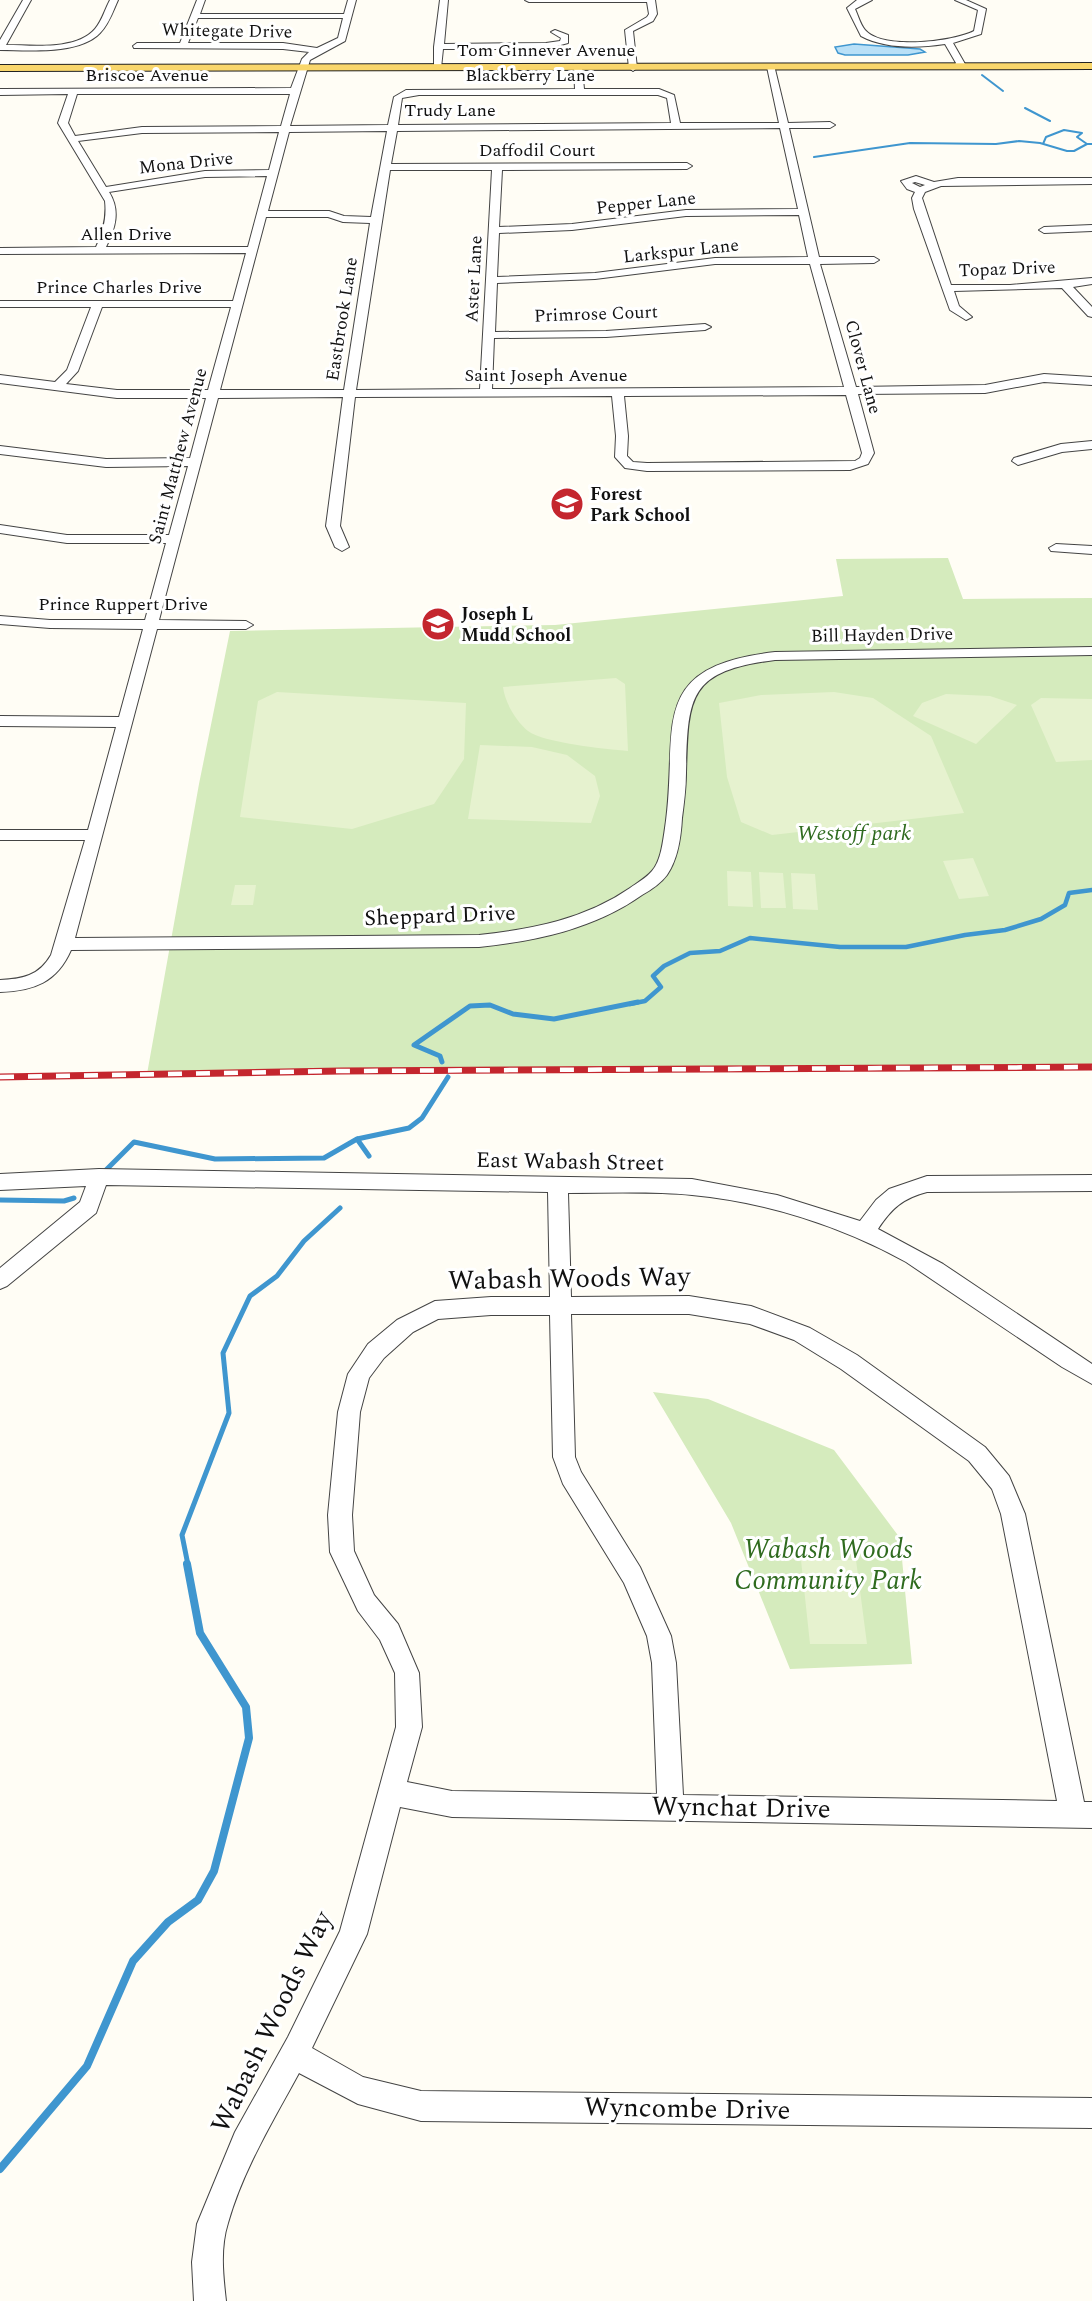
<svg xmlns="http://www.w3.org/2000/svg" width="1092" height="2301" font-family="Spectral,serif">
<style>
.green{fill:#d5ebbd}
.pitch{fill:#e6f2cf}
.water{fill:#b9e0f7;stroke:#3f96cf;stroke-width:1.5}
.lines{fill:none;stroke-linecap:round;stroke-linejoin:round}
.stream-far3{stroke:#3f96cf;stroke-width:2}
.stream-far2{stroke:#3f96cf;stroke-width:4.5}
.stream-far1{stroke:#3f96cf;stroke-width:5}
.stream{stroke:#3f96cf;stroke-width:8}
.minor-casing{stroke:#444;stroke-width:2}
.major-casing{stroke:#222;stroke-width:2}
.minor{fill:#fff;fill-rule:evenodd}
.major{fill:#f9d66b;fill-rule:evenodd}
.rail-casing{stroke:#c4262e;stroke-width:7}
.rail{stroke:#fff;stroke-width:4.5;stroke-dasharray:14;stroke-linecap:butt}
.labels{text-anchor:middle;dominant-baseline:central;stroke-width:6;stroke-linejoin:round;paint-order:stroke}
.far-street-label{font-size:18px;fill:#111;stroke:#fff}
.far-poi-label{font-size:18px;font-weight:bold;fill:#111;stroke:#fff;text-anchor:start}
.park-label{font-size:22px;font-style:italic;fill:#2f6b1f;stroke:#fff}
.street-label{font-size:22px;fill:#111;stroke:#fff}
.near-street-label{font-size:27px;fill:#111;stroke:#fff}
.near-park-label{font-size:27px;font-style:italic;fill:#2f6b1f;stroke:#fff}
</style>
<rect width="100%" height="100%" fill="#fffdf5"/>
<path class="green" d="M948 558 963 599 1092 598V1068L147 1074 199 784 230 631 555 625 843 596 836 559Z
M653 1392 708 1399 834 1450 900 1538 912 1664 790 1669 731 1523Z"/>
<path class="pitch" d="M616 678 625 684 628 751C606 749 544 743 528 731 516 721 505 703 503 687Z
M277 692 466 703 464 759 434 804 352 829 240 817 258 701Z
M834 692 873 698 931 736 964 813 772 835 741 822 727 777 719 703 761 695Z
M946 694 990 696 1017 705 976 744 913 716 922 703Z
M1041 698 1092 699V760L1056 762 1031 705Z
M480 745 532 747 567 755 595 776 600 796 591 823 468 819Z
M973 858 989 896 959 899 943 861Z
M727 871 751 872 753 907 728 906Z
M759 872 783 873 786 908H761Z
M791 873 815 874 818 910 793 909Z
M235 885H256L253 905H231Z
M801 1560H856L867 1644H810Z"/>
<path class="water" d="M854 44 920 49 925 52 908 55H845L838 53 835 47Z"/>
<g class="lines">
<path class="stream-far3" d="M982 75 1003 91
M1025 108 1050 121
M1043 144 1046 137 1064 130 1082 133 1077 137 1087 144H1092
M814 157 910 143 996 144 1019 141 1040 143 1067 151H1074L1087 144"/>
<path class="stream-far2" d="M630 1004 645 1001 661 987 653 976 664 966 690 953 720 951 750 938 840 947H906L965 935 1005 930 1041 919 1065 905 1069 893 1092 890"/>
<path class="stream-far1" d="M442 1062 440 1056 414 1045 470 1006 490 1005 513 1014 554 1019 638 1002
M357 1139 369 1156
M102 1174 134 1142 215 1159 324 1158 357 1139 409 1128 422 1118 448 1077
M0 1200 64 1201 74 1198
M188 1565 182 1535 229 1413 223 1353 250 1296 277 1276 304 1241 340 1208"/>
<path class="stream" d="M0 2169 87 2066 133 1961 168 1922 198 1900 214 1871 249 1738 246 1707 200 1633 187 1564"/>
<g class="minor-casing">
<path id="minor" d="M23 0H31L6 45C32 45 76 51 95 29 102 21 105 9 110 0H118C113 11 109 24 100 33 79 55 28 50 0 50V40Z
M197 0H205L200 14H344L348 0H356L345 41 310 60 290 126 388 125 394 97 406 90 575 89 574 68 578 65 582 68 584 89H659L674 95 680 123H779L767 67 774 65 788 123 830 122 835 125 830 128H789L819 257H874L879 260 874 263 820 264 856 387 985 385 1044 374 1092 377V385L1044 382 985 393 858 394 874 453 868 464 850 470 647 471 625 468 615 457 616 436 612 396 355 397 340 526 349 547 342 551 335 547 326 526 343 397 218 398 159 620 246 621 253 625 246 629H157L75 938 479 935C533 929 585 919 630 888 637 883 646 878 652 871 661 861 663 841 665 828 680 729 643 667 775 652L1092 647V655L775 660C688 671 688 696 686 773 686 788 684 803 682 818 681 837 678 859 667 875 661 883 651 890 642 895 594 929 536 941 479 947L71 950C57 982 34 991 0 992V980C22 979 39 976 51 955L85 840H0V830H88L116 727 0 726V716L119 717 143 629 50 628 0 624V616L50 620H145L166 543H67L0 533V525L67 535H169L188 466 106 467 0 454V446L106 459 190 458 206 398H117L0 383V375L55 382 67 370 91 307H0V301H233L246 253 0 254V248L96 247C103 232 107 218 105 201L58 123 68 94 0 95V89L291 88 302 59 309 52 283 49 134 48 133 46 137 43H180ZM198 18H343L338 38 317 48 283 43H188ZM77 94H290L281 126 142 127 75 136 68 123ZM419 95H658L667 98 671 123 398 125 402 98ZM780 128 798 209 686 210 572 224 499 227 502 170 687 169 692 166 687 163 391 164 397 131ZM387 131 371 217 344 216 329 211H268L289 132ZM279 132 269 170 205 171 106 187 78 141 142 133ZM390 170H492L480 389 356 390ZM267 176 248 247H106C115 229 121 211 109 192L205 177ZM799 215 808 257 715 258 595 273 497 277 499 233 572 230 686 216ZM266 217H328L343 222 370 223 344 390H220ZM715 264H810L844 387 492 389 494 338 606 337 705 330 711 327 705 324 606 331 495 332 497 283 595 279ZM102 307H231L208 390H117L66 384 78 371ZM846 395 862 453 860 458 855 461 647 463 633 462 627 456 628 436 624 396Z
M440 0H448L444 44 546 43 560 41 561 38 551 32 555 30 568 35V43L546 49H443L441 68 434 70V47Z
M525 0H655L657 14 653 21 633 31 637 68 633 71 629 68 625 30 647 17 649 14 647 2H529Z
M857 0H872L855 9C858 15 860 24 865 30 882 50 953 42 974 31L978 10 955 0H966L986 9 981 34 953 43 965 64 958 69 954 66 956 63 945 44C918 48 885 49 861 36L847 8Z
M916 176 934 182 958 178H1092V184L941 186 925 192 922 198 951 285H1010L1092 278V284L1073 287 1092 307V317L1088 316 1062 288 954 291 959 306 972 317 966 320 950 310 914 209 912 198 915 192 907 189 901 181ZM915 182 925 185 920 187 912 183Z
M1092 225V231L1044 233 1039 230 1044 227Z
M1092 441V449L1062 452 1018 465 1012 461 1014 458 1061 444Z
M1056 544 1092 546V554L1051 551 1049 548Z
M99 1169 692 1179 777 1195 860 1221 876 1200 889 1189 927 1176 1092 1175V1191L927 1192C903 1198 891 1209 878 1229L943 1264 1092 1364V1384L1062 1367 906 1262C841 1226 766 1202 692 1195 651 1191 609 1193 568 1193L571 1297 689 1296 751 1306 810 1328 857 1355 985 1447 1009 1476 1025 1514 1084 1802H1092V1828L452 1817 400 1807 367 1934 312 2048 363 2077 421 2091 1092 2098V2128L421 2121 358 2104 299 2073C273 2121 243 2170 228 2223 220 2248 223 2275 226 2301H194L192 2262 197 2224 235 2132 288 2037 340 1931 396 1727 395 1673 380 1640 358 1611 330 1552 328 1515 338 1412 348 1374 368 1344 397 1320 435 1301 491 1297H550L548 1192 106 1185 96 1213 7 1286 0 1289V1268L80 1202 86 1186 0 1190V1174ZM571 1314H689L750 1324 794 1340 841 1369 969 1461 992 1489 1001 1514 1057 1801 683 1795 676 1663 671 1636 640 1567 581 1472 575 1457ZM491 1315H550L553 1457 563 1484 624 1583 647 1636 652 1663 657 1794 452 1791 407 1782 422 1727 419 1673 398 1624 374 1595 354 1551 352 1515 360 1412 369 1378 384 1358 413 1332 438 1319Z"/>
</g>
<g class="major-casing">
<path id="major" d="M1092 63V69L0 71V65Z"/>
</g>
<use href="#minor" class="minor"/>
<use href="#major" class="major"/>
<g class="rail-casing">
<path id="rail" d="M0 1077 341 1071 1092 1067"/>
</g>
<use href="#rail" class="rail"/>
</g>
<defs>
<g id="school-disc" transform="scale(1.725)"><circle r="9.5" fill="#c4262e" stroke="#fff"/><path d="M0-5L7-2L0 1L-7-2ZM-4 1L0 2.5L4 1V4Q0 6-4 4Z" fill="#fff"/></g>
</defs>
<g fill-rule="evenodd">
<use href="#school-disc" x="567" y="504"/>
<use href="#school-disc" x="438" y="624"/>
</g>
<g class="labels">
<g class="far-street-label">
<text transform="translate(227 31) rotate(1)">Whitegate Drive</text>
<text x="546" y="50">Tom Ginnever Avenue</text>
<text x="147" y="75">Briscoe Avenue</text>
<text x="530" y="75">Blackberry Lane</text>
<text x="450" y="110">Trudy Lane</text>
<text x="537" y="150">Daffodil Court</text>
<text transform="translate(186 163) rotate(-6)">Mona Drive</text>
<text transform="translate(646 203) rotate(-6)">Pepper Lane</text>
<text x="126" y="234">Allen Drive</text>
<text transform="translate(681 251) rotate(-6)">Larkspur Lane</text>
<text transform="translate(1007 269) rotate(-2)">Topaz Drive</text>
<text transform="translate(474 279) rotate(-87)">Aster Lane</text>
<text x="119" y="287">Prince Charles Drive</text>
<text transform="translate(596 314) rotate(-2)">Primrose Court</text>
<text transform="translate(342 319) rotate(-81)">Eastbrook Lane</text>
<text transform="translate(863 367) rotate(75)">Clover Lane</text>
<text x="546" y="375">Saint Joseph Avenue</text>
<text transform="translate(178 456) rotate(-75)">Saint Matthew Avenue</text>
<text x="123" y="604">Prince Ruppert Drive</text>
<text transform="translate(882 635) rotate(-1)">Bill Hayden Drive</text>
</g>
<g class="far-poi-label">
<text x="590" y="494">Forest<tspan x="590" dy="21">Park School</tspan></text>
<text x="461" y="614">Joseph L<tspan x="461" dy="21">Mudd School</tspan></text>
</g>
<g class="park-label">
<text x="854" y="833">Westoff park</text>
</g>
<g class="street-label">
<text transform="translate(440 916) rotate(-2)">Sheppard Drive</text>
<text transform="translate(570 1162) rotate(1)">East Wabash Street</text>
</g>
<g class="near-street-label">
<text transform="translate(569 1279) rotate(-1)">Wabash Woods Way</text>
<text transform="translate(741 1808) rotate(1)">Wynchat Drive</text>
<text transform="translate(272 2022) rotate(-64)">Wabash Woods Way</text>
<text transform="translate(687 2109) rotate(1)">Wyncombe Drive</text>
</g>
<g class="near-park-label">
<text x="828" y="1550">Wabash Woods<tspan x="828" dy="31">Community Park</tspan></text>
</g>
</g>
</svg>
